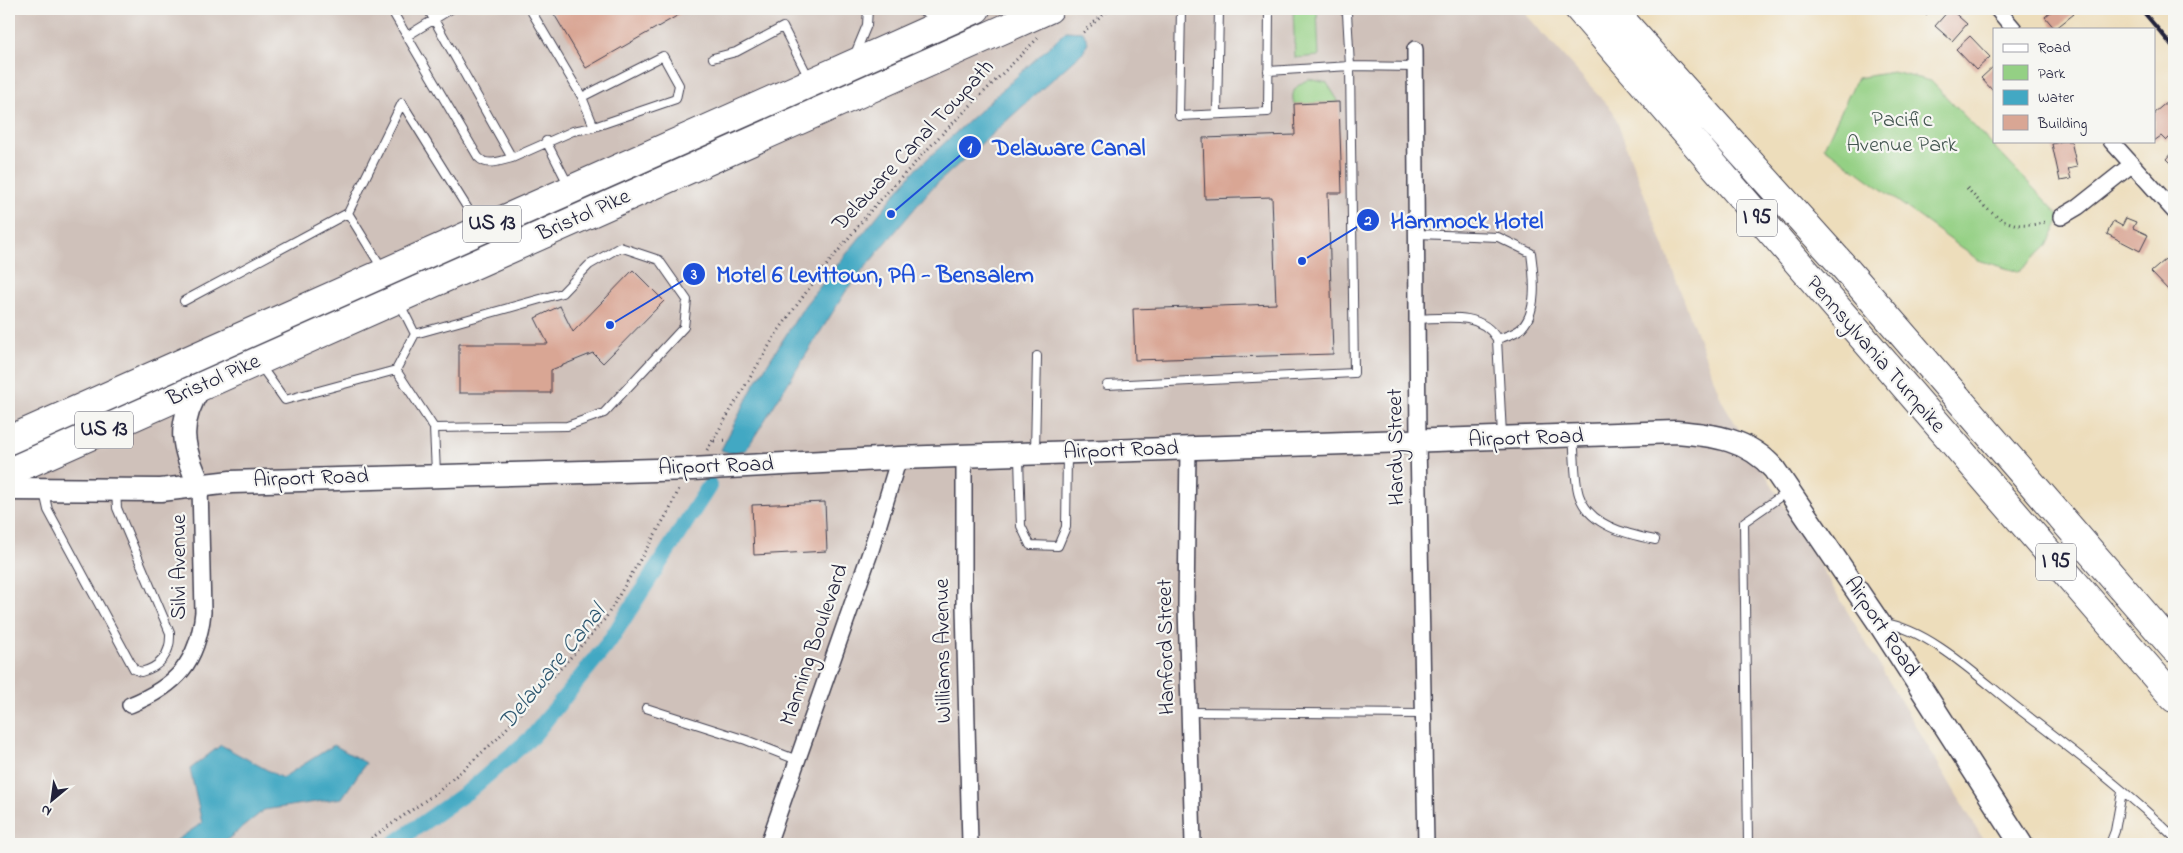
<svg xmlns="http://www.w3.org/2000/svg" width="2183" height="853" font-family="'Indie Flower',sans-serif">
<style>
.industrial{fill:#cfc1ba}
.green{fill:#94d084;stroke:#5b7960}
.water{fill:#43a8c3;stroke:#32657f}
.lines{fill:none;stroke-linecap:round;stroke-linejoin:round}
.canal{stroke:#43a8c3;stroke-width:16}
.building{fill:#d9a694}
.lane-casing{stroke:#403e4e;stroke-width:10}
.street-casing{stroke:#403e4e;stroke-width:18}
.secondary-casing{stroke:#403e4e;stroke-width:25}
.highway-casing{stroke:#403e4e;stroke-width:30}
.path{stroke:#403e4e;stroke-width:3;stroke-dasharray:1 4;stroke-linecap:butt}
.lane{stroke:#fff;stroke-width:8}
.street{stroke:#fff;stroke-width:15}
.secondary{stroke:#fff;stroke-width:22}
.highway{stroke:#fff;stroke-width:28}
.rail{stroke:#22223b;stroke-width:4}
.labels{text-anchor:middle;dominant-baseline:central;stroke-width:4.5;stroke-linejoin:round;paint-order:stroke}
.shield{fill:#f6f6f2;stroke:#626272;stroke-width:1}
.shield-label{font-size:21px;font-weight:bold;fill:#22223b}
.park-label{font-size:22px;fill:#445651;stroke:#f6f6f2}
.street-label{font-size:22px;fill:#22223b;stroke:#f6f6f2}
.water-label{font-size:24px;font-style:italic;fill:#2f5871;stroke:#f6f6f2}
.leader{fill:none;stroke:#1d4ed8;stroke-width:2}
.callout-dot{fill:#1d4ed8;stroke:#f6f6f2;stroke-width:2}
.mark-label{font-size:15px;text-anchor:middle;font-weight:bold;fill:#fff}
.callout-label{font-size:24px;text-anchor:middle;font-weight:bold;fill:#1d4ed8;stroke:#f6f6f2;stroke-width:4.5;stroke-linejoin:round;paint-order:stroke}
</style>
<rect width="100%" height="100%" fill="#f6f6f2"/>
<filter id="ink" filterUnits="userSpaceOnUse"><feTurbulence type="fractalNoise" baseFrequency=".02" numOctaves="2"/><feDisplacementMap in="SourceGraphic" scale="10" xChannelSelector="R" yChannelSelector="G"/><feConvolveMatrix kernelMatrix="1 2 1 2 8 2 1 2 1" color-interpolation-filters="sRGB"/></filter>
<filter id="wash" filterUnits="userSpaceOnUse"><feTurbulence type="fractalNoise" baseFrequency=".0096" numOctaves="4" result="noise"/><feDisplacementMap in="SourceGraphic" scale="20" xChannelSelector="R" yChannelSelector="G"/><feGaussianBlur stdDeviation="1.12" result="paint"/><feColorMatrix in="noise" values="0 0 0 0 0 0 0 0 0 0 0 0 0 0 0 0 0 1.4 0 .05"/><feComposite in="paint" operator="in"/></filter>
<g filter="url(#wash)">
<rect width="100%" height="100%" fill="#edddbb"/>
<path class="industrial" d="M9 9H1521L1613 111 1722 401 1986 844H9Z"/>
<path class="green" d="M1293 9H1317L1319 56 1295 58Z
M1893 72 1931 81 2061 217 2047 246 2019 272 1978 260 1824 147 1857 78Z
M1309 79 1327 83 1339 102 1294 104C1290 90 1297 85 1309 79Z"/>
<path class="water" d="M1066 31 1083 32 1088 42 1084 51 931 189 848 288 746 450 730 453 721 450 754 385 805 305 913 172Z
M221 745 282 778 334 745 366 763 342 798 264 810 222 844H171L202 823 190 769Z"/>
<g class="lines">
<path class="canal" d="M393 844 470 790 533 736 609 642 710 485"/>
</g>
<g id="blocks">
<path class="building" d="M551 9H689L586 68Z
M1919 9H1931L1926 15Z
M1950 9 1967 24 1952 41 1935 26Z
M2054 9H2069L2074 14 2055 29 2045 17Z
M1970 36 1990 57 1976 70 1956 49Z
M1994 66V92L1981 78Z
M2168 101 2174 108V133L2166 141 2161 136 2154 141V113Z
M1339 102 1342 193H1328L1333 354 1135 360 1133 309 1276 304 1272 197 1205 199 1203 138 1295 135 1294 104Z
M2063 141H2071L2077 167 2068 169 2071 179 2060 181 2052 144Z
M2174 151V166L2167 159Z
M2126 218 2136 222 2133 228 2148 235 2140 251 2107 234 2113 221 2122 226Z
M2165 260 2174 270V288L2170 292 2151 272Z
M633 270 664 301 603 363 593 353 551 370V393H459V344H548L535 318 560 306 573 332Z
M825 502 827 551 754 555 752 505Z"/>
</g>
</g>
<g filter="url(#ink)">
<use href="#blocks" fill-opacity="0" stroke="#403e4e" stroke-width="1"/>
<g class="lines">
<g class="lane-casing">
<path id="lane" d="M391 9 478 157C487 167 499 161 512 158
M428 9 512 158 573 131 594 127 676 99 679 85 663 56 582 97
M530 9 582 97 594 127
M916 9 940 17
M1181 9 1179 116 1268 112 1269 9
M407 36 451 9
M855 54 867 25 868 9
M713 58 736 52 783 27 809 78
M1268 71 1350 66 1347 13 1342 9
M1217 114 1219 9
M546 141 569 186
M1417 234 1498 237 1531 253C1534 275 1539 315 1519 330 1513 334 1504 337 1497 339
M382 268 348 213 402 103 478 225
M184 301 348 213
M399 302 415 334
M1418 319C1446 318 1481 311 1497 339L1502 435
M260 365 285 400 396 370 415 334 562 293 589 265 620 247 659 260 687 300 684 327 604 413 567 426 434 428 436 473
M396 370 434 428
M1107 385 1354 373 1350 66 1415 67
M1573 437C1575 453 1574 480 1579 495 1589 526 1627 534 1655 540
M1035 452 1037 356
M1019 457 1021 526 1030 545 1058 546 1066 527 1067 455
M44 492 48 510 134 669 141 672C161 667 171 653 170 633L117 508 116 491
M1884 623C1930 630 1979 678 2015 706 2069 748 2125 789 2174 837
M646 708 746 740 797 760
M1189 712 1423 714
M1748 844 1744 522 1787 492
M2110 844 2115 831 2122 792"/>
</g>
<g class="street-casing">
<path id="street" d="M1997 9 2014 29
M1415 49 1418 442 1426 844
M2111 141 2174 211
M2061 217 2078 207 2131 165
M1188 449 1186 606 1193 844
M964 456V606L970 844
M130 705C177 686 198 662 203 612L200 486
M768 844 871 550 899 458"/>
</g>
<g class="secondary-casing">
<path id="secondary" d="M200 387C176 424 182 448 200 486
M9 489 161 490 231 482 692 469 899 458 1676 432C1714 435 1748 439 1774 469L1879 623 2021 844"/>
</g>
<g class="highway-casing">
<path id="highway" d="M1579 9 2174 698
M1612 9 1845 268 2174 648
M9 440 976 9
M9 472 1049 9"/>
</g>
<path class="path" d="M1083 32 1110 9
M1967 188C1991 215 2010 234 2048 221
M714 441 727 440
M707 450 776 334 818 276 871 210 938 138 1038 38
M363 844 439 791 497 739 605 619 670 509 680 487"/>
<use href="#lane" class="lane"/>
<use href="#street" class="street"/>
<use href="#secondary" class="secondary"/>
<use href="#highway" class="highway"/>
<path class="rail" d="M2141 9 2174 48"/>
</g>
</g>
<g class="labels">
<g class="shield">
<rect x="1737" y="199.5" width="40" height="37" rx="4"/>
<rect x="463" y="205.5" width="58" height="37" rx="4"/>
<rect x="75" y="411.5" width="58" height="37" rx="4"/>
<rect x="2036" y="543.5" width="40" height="37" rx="4"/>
</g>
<g class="shield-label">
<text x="1757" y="218">I 95</text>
<text x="492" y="224">US 13</text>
<text x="104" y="430">US 13</text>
<text x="2056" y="562">I 95</text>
</g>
<g class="park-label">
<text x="1902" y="121">Pacific<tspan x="1902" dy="25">Avenue Park</tspan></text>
</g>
<g class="street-label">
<text transform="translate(914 146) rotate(-47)">Delaware Canal Towpath</text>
<text transform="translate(584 216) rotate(-24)">Bristol Pike</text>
<text transform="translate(1875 355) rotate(49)">Pennsylvania Turnpike</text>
<text transform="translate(214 381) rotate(-24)">Bristol Pike</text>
<text transform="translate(1526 439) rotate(-2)">Airport Road</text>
<text transform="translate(1397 447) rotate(-91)">Hardy Street</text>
<text transform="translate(1121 451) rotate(-2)">Airport Road</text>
<text transform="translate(716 467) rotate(-2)">Airport Road</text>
<text transform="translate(311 479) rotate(-2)">Airport Road</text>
<text transform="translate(180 567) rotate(-90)">Silvi Avenue</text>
<text transform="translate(1881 627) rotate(56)">Airport Road</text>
<text transform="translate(815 645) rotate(-71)">Manning Boulevard</text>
<text transform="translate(1167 647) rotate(-91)">Hanford Street</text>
<text transform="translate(944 651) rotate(-91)">Williams Avenue</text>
</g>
<g class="water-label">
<text transform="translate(553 668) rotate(-51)">Delaware Canal</text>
</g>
</g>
<path class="leader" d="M891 214L970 147M1302 261L1368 220M610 325L694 274"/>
<g class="callout-dot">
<circle cx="891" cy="214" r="5"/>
<circle cx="1302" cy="261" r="5"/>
<circle cx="610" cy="325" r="5"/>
<circle cx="970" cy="147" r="12"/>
<circle cx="1368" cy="220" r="12"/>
<circle cx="694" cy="274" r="12"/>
</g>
<g class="mark-label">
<text x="970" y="152">1</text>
<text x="1368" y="225">2</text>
<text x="694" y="279">3</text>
</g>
<g class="callout-label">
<text x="1069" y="155">Delaware Canal</text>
<text x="1467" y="228">Hammock Hotel</text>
<text x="875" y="282">Motel 6 Levittown, PA - Bensalem</text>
</g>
<rect width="2183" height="853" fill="none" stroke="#f6f6f2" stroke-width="30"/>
<rect x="1993" y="28" width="162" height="115" fill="#f6f6f2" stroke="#a1a1a9"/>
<rect x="2003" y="44" width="25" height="8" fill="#ffffff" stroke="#a1a1a9"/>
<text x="2038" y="52" font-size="15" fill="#22223b">Road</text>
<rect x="2003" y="65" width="25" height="15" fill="#94d084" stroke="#a1a1a9"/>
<text x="2038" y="78" font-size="15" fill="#22223b">Park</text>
<rect x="2003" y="90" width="25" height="15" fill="#43a8c3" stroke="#a1a1a9"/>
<text x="2038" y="102" font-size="15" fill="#22223b">Water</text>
<rect x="2003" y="115" width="25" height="15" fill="#d9a694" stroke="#a1a1a9"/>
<text x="2038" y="128" font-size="15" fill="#22223b">Building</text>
<g transform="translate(52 800) rotate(209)" stroke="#f6f6f2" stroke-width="4" paint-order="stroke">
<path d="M0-4L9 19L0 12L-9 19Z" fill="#22223b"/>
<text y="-8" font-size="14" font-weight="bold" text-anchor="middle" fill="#22223b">N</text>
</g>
</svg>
